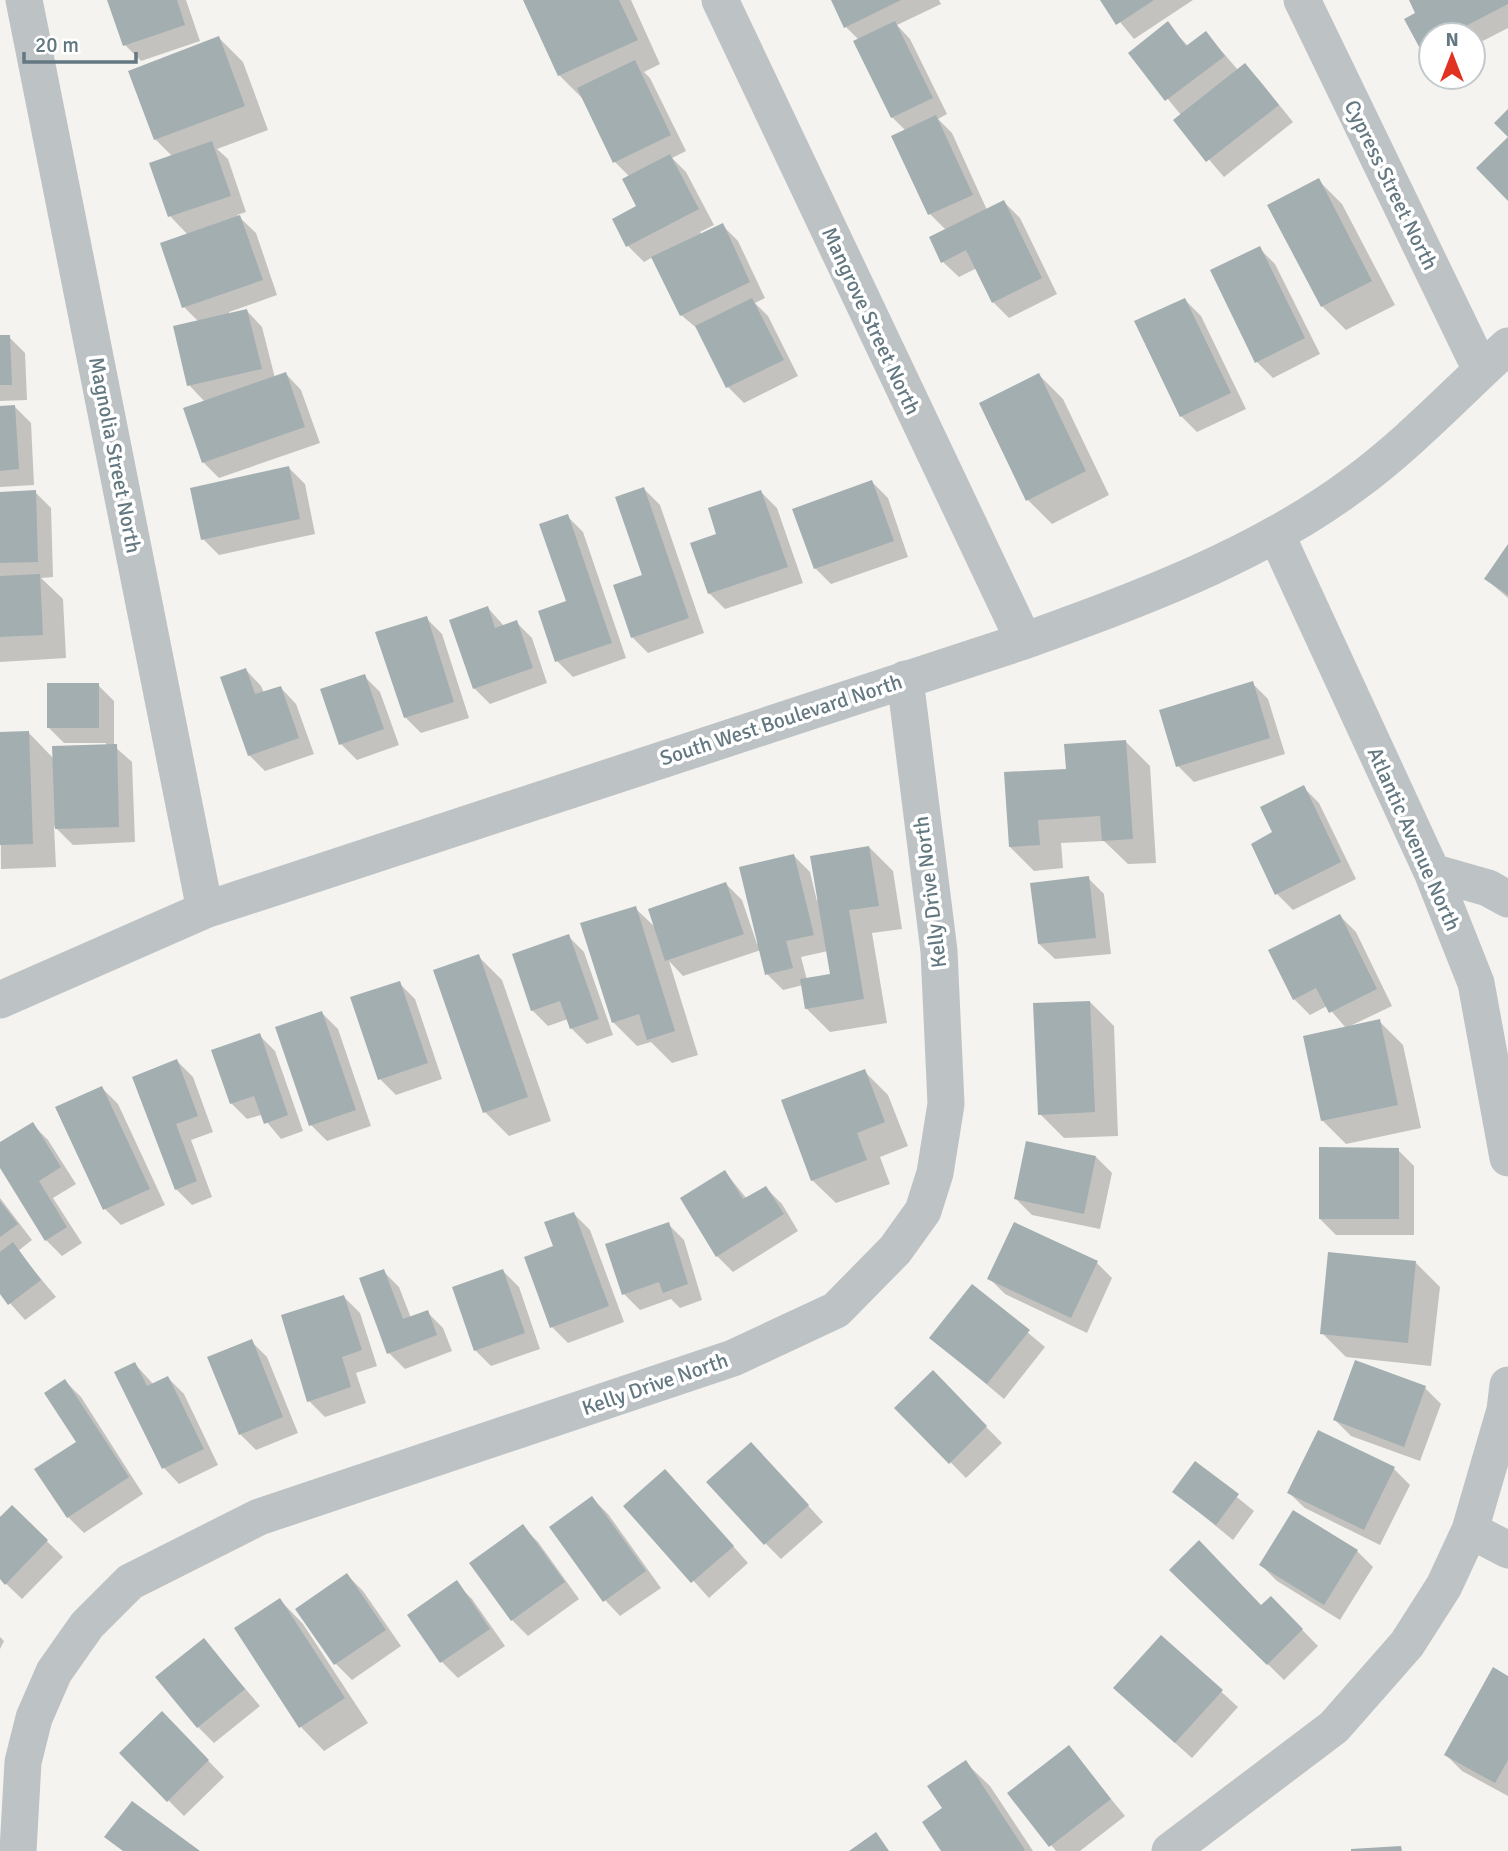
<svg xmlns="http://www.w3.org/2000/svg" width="1508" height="1851" font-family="Signika,sans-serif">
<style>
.shadow{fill:#0003;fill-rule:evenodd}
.building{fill:#a3aeb1}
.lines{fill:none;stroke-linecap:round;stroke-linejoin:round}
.minor{stroke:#bdc2c4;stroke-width:37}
.labels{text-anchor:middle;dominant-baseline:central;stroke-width:7;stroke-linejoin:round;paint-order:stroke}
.street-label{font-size:21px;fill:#637881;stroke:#fff}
</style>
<rect width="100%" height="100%" fill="#f4f3ef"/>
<path class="shadow" d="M109 0H186L200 41 141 61 125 45Z
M525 0H631L660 64 644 72 650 78 686 151 672 158 686 172 714 225 700 232 702 235 722 225 738 241 765 298 755 303 768 316 798 376 744 403 728 387 699 330 681 315 653 257 644 262 628 246 639 207 630 177 615 162 583 99 559 75Z
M833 0H939L941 4 897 25 910 39 947 114 938 119 952 133 987 210 1004 202 1020 218 1057 294 1009 318 993 302 977 268 959 277 943 262 946 230 930 214 906 131 892 117 859 40 846 27Z
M1102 0H1193L1134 39Z
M1508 0V28L1473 46V35H1431V59L1407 20Z
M1167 24 1189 47 1206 33 1238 70 1245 65 1260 81 1293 122 1224 177 1175 120 1181 115 1130 53Z
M219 38 243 62 268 130 217 149 228 159 246 212 237 215 256 233 277 295 229 312 230 315 247 311 262 327 275 378 286 374 301 390 320 443 219 478 203 462 205 402 189 385 199 322 184 307 188 235 170 216 173 157 155 139Z
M1318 180 1342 204 1395 305 1346 330 1322 306Z
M1259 248 1275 264 1320 354 1273 378 1257 362Z
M1185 300 1201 316 1246 409 1197 432 1181 416Z
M0 337H9L25 353 27 400 0 401Z
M1039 375 1063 399 1109 495 1052 524 1028 500Z
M15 407 31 423 34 485 0 487V408Z
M289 468 305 484 315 534 219 555 203 539Z
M872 482 888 498 908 557 831 584 815 568Z
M644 489 660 505 704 633 648 653 632 637 644 576Z
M35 492 51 508 53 577 41 578 63 599 66 658 0 662V493Z
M761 492 777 508 803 583 725 609 709 593 719 535Z
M567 516 583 532 626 658 573 677 557 661 568 602Z
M1508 547V598L1486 579Z
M488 608 504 626 516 622 532 638 547 683 490 704 474 688Z
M426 618 442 634 469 718 421 733 405 717Z
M246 670 261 686 264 693 281 688 296 704 314 754 265 771 249 755Z
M364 676 380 692 399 745 357 760 341 744Z
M1252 683 1268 699 1285 754 1194 782 1178 766Z
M98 685 114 701V746L132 762 135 842 73 845 54 826 56 867 1 869 0 733 28 732 54 759 106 746V743H64L48 727Z
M1126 742 1150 766 1156 863 1128 864 1104 841 1061 843 1063 868 1034 871 1010 847 1068 770Z
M1303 787 1319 803 1356 879 1293 910 1277 894 1274 833Z
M869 847 893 871 902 929 872 933 887 1023 830 1032 806 1008 803 985 783 990 767 974 761 950 683 976 669 961 698 1055 672 1063 651 1042 637 1046 613 1022 635 908 656 928 726 884 742 900 757 944 794 856 810 872 817 901ZM828 951 832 976 807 980 801 957Z
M1088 878 1104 894 1111 954 1055 959 1039 944Z
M1340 916 1356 932 1392 1006 1350 1026 1379 1021 1403 1045 1421 1128 1346 1144 1322 1120 1346 1028 1327 1006 1310 1015 1294 999Z
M568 936 584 952 613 1035 587 1044 571 1028 568 1019 548 1026 532 1010Z
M478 956 502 980 551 1121 509 1136 485 1112Z
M399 983 415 999 442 1079 396 1095 380 1079Z
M1090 1002 1114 1026 1118 1136 1064 1138 1040 1114Z
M322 1013 338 1029 371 1126 327 1141 311 1125Z
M259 1035 275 1051 303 1131 281 1139 261 1115 247 1119 231 1103Z
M177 1061 193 1077 213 1132 191 1140 212 1197 192 1205 176 1189 134 1078Z
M864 1071 888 1095 908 1146 880 1157 890 1184 836 1203 812 1180Z
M102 1088 118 1104 165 1205 121 1225 105 1209 58 1108Z
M32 1124 48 1140 76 1184 53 1198 82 1243 62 1256 46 1240 0 1165V1144Z
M1398 1150 1414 1166V1235H1336L1320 1219Z
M1096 1157 1112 1173 1100 1229 1032 1215 1016 1199Z
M725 1172 747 1199 766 1188 782 1204 798 1231 733 1272 717 1256Z
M0 1198 32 1240 18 1251 56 1297 25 1320 0 1292Z
M574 1214 590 1230 624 1322 568 1343 552 1327 555 1247Z
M668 1224 684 1240 702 1300 680 1308 671 1299 640 1310 624 1294Z
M1097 1263 1112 1278 1087 1333 1005 1294 989 1278Z
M1416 1263 1440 1287 1431 1366 1346 1357 1322 1333Z
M383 1271 399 1287 411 1318 427 1312 443 1328 452 1351 405 1369 389 1353Z
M503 1271 519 1287 540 1349 491 1366 475 1350Z
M972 1286 1045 1347 1004 1399 931 1338Z
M344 1297 360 1313 377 1366 356 1373 366 1403 325 1417 309 1401Z
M251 1341 267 1357 298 1433 256 1450 240 1434Z
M1356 1362 1425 1388 1441 1404 1420 1461 1351 1436 1335 1420Z
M135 1364 154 1385 168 1378 184 1394 218 1465 179 1484 164 1468Z
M933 1373 1002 1443 966 1478 897 1408Z
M65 1381 81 1397 143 1494 84 1533 68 1517 78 1442Z
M767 1460 823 1522 781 1559 766 1544Z
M1196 1464 1254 1511 1233 1540 1174 1492Z
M1394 1469 1410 1485 1380 1545 1305 1508 1289 1493Z
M681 1487 748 1563 709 1598 626 1506Z
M592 1498 608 1514 661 1588 620 1616 605 1600Z
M12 1507 63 1557 22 1599 0 1578V1517Z
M522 1526 538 1542 579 1599 528 1636 512 1620Z
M1357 1551 1373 1567 1340 1620 1277 1581 1261 1565Z
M1172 1570 1262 1607 1271 1598 1318 1646 1284 1680Z
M347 1575 363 1591 401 1646 352 1680 336 1664 297 1609Z
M456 1583 472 1599 505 1646 458 1678 442 1662 410 1615Z
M280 1600 303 1624 368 1723 324 1751 301 1727 236 1628Z
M0 1637 4 1641 0 1649Z
M1162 1638 1238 1707 1192 1758 1131 1704Z
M204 1640 260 1706 214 1743 198 1727Z
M1508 1678V1796L1462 1771 1446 1755Z
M162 1713 224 1777 184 1816 121 1753Z
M1069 1748 1125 1816 1080 1851H1056L1009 1794Z
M966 1763 990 1786 1033 1851H943L944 1809Z"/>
<path class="building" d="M107 0H177L185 25 123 46Z
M523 0H619L638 40 558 76Z
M831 0H901L844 28Z
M1100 0H1154L1116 25Z
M1409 0H1508V4L1458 30V35H1431V50L1423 54 1404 19 1415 13Z
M895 21 933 98 891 118 853 41Z
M1168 21 1186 46 1206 31 1225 56 1165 101 1128 53Z
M219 36 245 106 154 140 128 71Z
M635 60 671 135 613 163 577 88Z
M1245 63 1279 105 1206 162 1173 120Z
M1508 109V137L1494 123Z
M936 115 973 195 928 215 891 136Z
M1508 137V201L1476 168Z
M212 141 231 196 168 217 149 163Z
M670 154 699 209 626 247 612 219 636 206 622 179Z
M1319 178 1372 281 1321 307 1267 205Z
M1004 200 1042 278 992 303 966 250 941 263 929 237Z
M240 215 263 280 182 308 160 243Z
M723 223 750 282 680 316 651 257Z
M1260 246 1305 338 1255 363 1210 270Z
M752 298 784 360 726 388 695 326Z
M1185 298 1231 393 1180 417 1134 321Z
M247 309 262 369 187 386 173 326Z
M0 335H10L12 385H0Z
M286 372 305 427 202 463 183 408Z
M1039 373 1086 471 1026 501 979 403Z
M15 405 19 469 0 471V406Z
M289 466 300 519 201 540 190 488Z
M872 480 894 541 814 569 792 509Z
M644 487 689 618 631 638 613 585 642 575 615 497Z
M36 490 38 562 0 563V492Z
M761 490 788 567 708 594 690 543 716 534 708 508Z
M568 514 612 643 555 662 538 611 566 601 539 524Z
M1508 544V595L1484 579Z
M40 574 43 635 0 637V576Z
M488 606 495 628 517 620 533 668 473 689 449 620Z
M427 616 454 702 404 718 375 632Z
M246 668 255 694 281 686 299 738 248 756 220 677Z
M365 674 384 729 339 745 320 689Z
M1253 681 1270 738 1176 767 1159 710Z
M47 683H99V728H47Z
M29 731 33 844 0 845V732Z
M1126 740 1133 839 1102 841 1100 816 1038 820 1040 845 1009 847 1004 772 1066 769 1064 744Z
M117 744 119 827 55 829 52 746Z
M1304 785 1341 862 1275 895 1251 844 1272 832 1260 807Z
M869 846 879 906 849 910 864 999 805 1009 800 979 830 974 810 856Z
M794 854 814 935 786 941 793 968 765 975 739 867Z
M1089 876 1096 938 1038 944 1030 883Z
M726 882 744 934 665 961 648 909Z
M636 906 675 1031 647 1040 639 1014 612 1023 580 923Z
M1340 914 1377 989 1329 1013 1316 988 1293 1000 1268 950Z
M569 934 599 1019 570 1029 560 1001 531 1011 512 954Z
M479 954 528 1097 483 1113 433 970Z
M400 981 428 1063 378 1080 350 997Z
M1090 1001 1095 1112 1038 1115 1033 1003Z
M322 1011 356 1110 309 1126 275 1027Z
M1380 1019 1398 1105 1321 1121 1303 1036Z
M260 1033 288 1115 264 1124 254 1096 230 1104 211 1050Z
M177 1059 198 1116 176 1124 197 1181 175 1190 132 1077Z
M865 1069 885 1122 857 1133 867 1160 811 1181 781 1100Z
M102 1086 150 1189 103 1210 55 1107Z
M33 1122 61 1167 39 1181 67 1227 45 1241 0 1168V1142Z
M1026 1141 1096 1156 1084 1214 1014 1199Z
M1319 1147 1399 1148V1219H1319Z
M725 1170 743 1199 766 1186 784 1214 716 1257 680 1198Z
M0 1201 18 1224 0 1237Z
M574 1212 609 1306 550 1328 524 1257 553 1246 544 1222Z
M669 1222 688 1284 663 1293 659 1282 622 1295 605 1244Z
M1014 1222 1098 1261 1071 1318 987 1279Z
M13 1242 41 1280 8 1305 0 1294V1252Z
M1328 1252 1416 1261 1408 1343 1320 1334Z
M384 1269 403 1319 428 1310 437 1335 387 1354 359 1278Z
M503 1269 525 1333 474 1351 452 1287Z
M972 1284 1030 1330 987 1384 929 1338Z
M344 1295 362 1350 342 1357 351 1387 307 1402 281 1315Z
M252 1339 283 1417 239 1435 207 1357Z
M1355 1360 1426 1386 1404 1447 1333 1420Z
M135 1362 147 1386 168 1376 204 1449 162 1469 114 1372Z
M933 1370 987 1426 949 1464 894 1408Z
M65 1379 129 1477 67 1518 34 1469 76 1442 44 1393Z
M1318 1430 1395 1467 1364 1530 1287 1493Z
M751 1442 809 1505 764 1545 706 1482Z
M1195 1461 1239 1494 1216 1525 1172 1492Z
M665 1469 734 1546 691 1583 623 1506Z
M592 1496 646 1571 603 1602 549 1527Z
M12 1505 48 1540 5 1585 0 1579V1517Z
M1293 1510 1358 1550 1324 1605 1259 1565Z
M523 1524 565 1582 511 1621 469 1563Z
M1199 1540 1261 1605 1271 1596 1303 1629 1267 1665 1169 1570Z
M347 1573 386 1630 334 1665 295 1609Z
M457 1580 490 1629 440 1663 407 1615Z
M280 1598 345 1698 299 1728 234 1628Z
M1161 1635 1223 1690 1175 1743 1113 1688Z
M204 1638 245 1689 197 1728 155 1677Z
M1493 1667 1508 1676V1760L1495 1783 1444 1755Z
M162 1711 209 1760 167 1802 119 1753Z
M1069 1745 1111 1799 1049 1847 1007 1793Z
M966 1760 1025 1850 1023 1851H941L922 1822 942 1808 927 1786Z
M132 1801 200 1851H123L104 1837Z
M876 1832 889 1851H849Z
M1401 1846 1402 1851H1351V1849Z"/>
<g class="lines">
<path class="minor" d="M24 0 205 910
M720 0 1024 641
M1302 0 1481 370
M1276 534 1432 872 1476 983 1508 1158
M1432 872 1488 888 1508 899
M0 1000 205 910 1024 641C1137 600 1256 557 1354 484 1410 443 1457 392 1508 346
M1470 1530 1508 1550
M18 1851 23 1762 34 1718 54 1672 87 1625 130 1582 259 1517 733 1358 836 1310 895 1250 923 1211 935 1173 946 1104 939 951 905 679
M1170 1851 1334 1727 1407 1644 1444 1586 1470 1530 1505 1410 1508 1385"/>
</g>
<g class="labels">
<g class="street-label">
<text transform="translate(1391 185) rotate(64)">Cypress Street North</text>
<text transform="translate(871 321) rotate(65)">Mangrove Street North</text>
<text transform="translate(115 455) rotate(79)">Magnolia Street North</text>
<text transform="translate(781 720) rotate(-18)">South West Boulevard North</text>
<text transform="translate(1414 839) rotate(66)">Atlantic Avenue North</text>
<text transform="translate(930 892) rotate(-97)">Kelly Drive North</text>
<text transform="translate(655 1384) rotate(-19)">Kelly Drive North</text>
</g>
</g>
<g transform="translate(1452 56)"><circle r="33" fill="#ffffff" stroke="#c1c9cd" stroke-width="2"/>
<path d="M0-5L12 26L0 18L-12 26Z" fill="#e23222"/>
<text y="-10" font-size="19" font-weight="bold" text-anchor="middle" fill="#637881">N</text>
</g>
<path d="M24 52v10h112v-10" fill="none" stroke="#637881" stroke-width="3.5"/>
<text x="35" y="52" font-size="21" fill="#637881" stroke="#ffffff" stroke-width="5" paint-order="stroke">20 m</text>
</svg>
